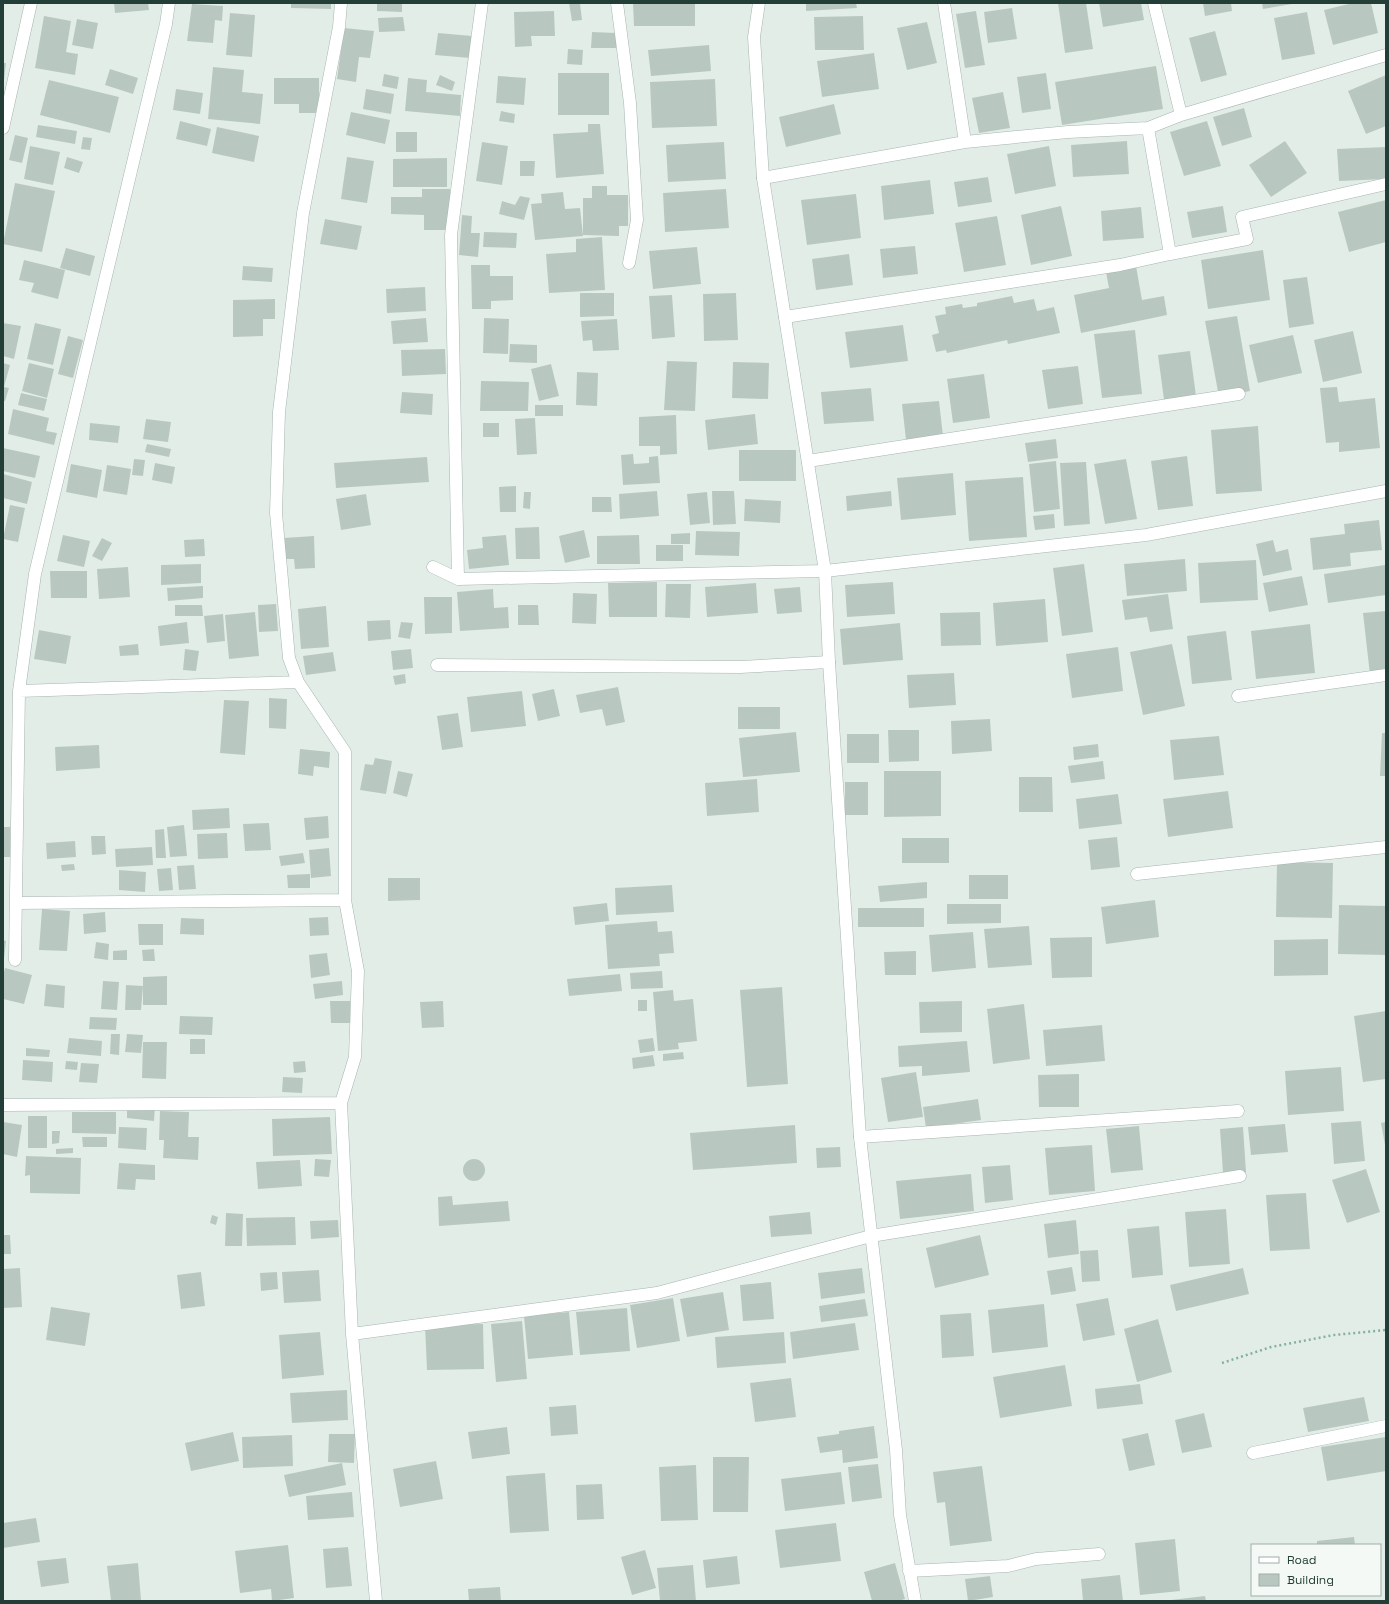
<svg xmlns="http://www.w3.org/2000/svg" width="1389" height="1604" font-family="'Space Grotesk',sans-serif">
<style>
.building{fill:#b8c8c1}
.lines{fill:none;stroke-linecap:round;stroke-linejoin:round}
.service-casing{stroke:#a6b5af;stroke-width:13}
.minor-casing{stroke:#a6b5af;stroke-width:13}
.tertiary-casing{stroke:#a6b5af;stroke-width:13}
.path{stroke:#84b0a1;stroke-width:2.5;stroke-dasharray:2 3;stroke-linecap:butt}
.service{stroke:#fff;stroke-width:12}
.minor{stroke:#fff;stroke-width:12}
.tertiary{stroke:#fff;stroke-width:12}
</style>
<rect width="100%" height="100%" fill="#e3ede8"/>
<path class="building" d="M114 3H148L149 10 115 13Z
M291 3H331V9L291 8Z
M377 3H402V12L377 11Z
M569 3H580L582 20 572 21Z
M633 3H695V26H634Z
M806 3H856L857 8 806 11Z
M1058 3H1086L1093 49 1065 53Z
M1099 3H1141L1144 20 1103 27Z
M1203 3H1231L1232 11 1205 16Z
M1262 3H1292V4L1263 9Z
M1353 3H1371L1378 33 1333 45 1324 10Z
M192 4 223 6 222 21 215 20 213 43 187 41Z
M1012 8 1017 39 988 43 984 12Z
M554 11 555 36H531L532 46 515 47 514 12Z
M976 11 985 65 965 68 956 14Z
M1307 12 1315 54 1282 60 1274 18Z
M230 13 255 15 252 57 226 55Z
M44 16 71 21 66 52 78 54 75 75 35 68Z
M863 16 864 50H815L814 17Z
M403 17 405 31 379 32 378 18Z
M77 19 98 23 93 49 72 45Z
M927 22 937 63 907 70 897 28Z
M344 28 374 31 370 58 359 57 356 82 337 79Z
M1215 31 1227 75 1201 82 1189 38Z
M592 32 617 33 616 48H591Z
M438 33 472 36 470 58 435 55Z
M709 45 711 71 651 76 648 50Z
M568 49 583 50 582 65 567 64Z
M874 53 879 89 822 97 817 61Z
M3 63H6L4 80H3Z
M1156 66 1163 109 1062 125 1055 82Z
M213 67 244 70 242 92 263 94 260 124 208 119Z
M110 69 138 78 133 94 105 85Z
M558 73H609V115H558Z
M1046 73 1051 109 1022 113 1017 77Z
M384 74 399 77 397 89 382 86Z
M440 75 455 82 452 91 436 85Z
M1386 75V126L1366 134 1348 91Z
M498 76 526 78 524 105 496 103Z
M274 78H319V113H299V104H274Z
M408 78 427 80 426 92 461 95 460 116 405 111Z
M715 79 717 126 652 128 650 82Z
M49 80 119 97 110 133 40 115Z
M176 89 203 93 200 114 173 110Z
M366 89 394 94 391 114 363 109Z
M1003 92 1010 128 979 133 972 98Z
M834 104 841 134 786 147 779 117Z
M1244 108 1252 137 1222 146 1213 117Z
M501 111 515 114 514 123 499 121Z
M351 112 390 120 385 144 346 135Z
M180 121 211 129 207 146 176 139Z
M1207 121 1221 166 1184 176 1170 132Z
M588 124H600L604 174 556 178 553 134 588 132Z
M38 125 77 131 75 144 36 137Z
M217 127 259 136 254 162 212 153Z
M396 132H417V152H396Z
M15 135 28 138 22 163 9 160Z
M83 137 92 138 90 150 81 149Z
M1127 141 1129 174 1073 177 1071 145Z
M1285 141 1307 173 1271 197 1249 165Z
M482 142 508 146 502 185 476 181Z
M724 142 726 179 668 182 666 145Z
M30 146 60 152 53 185 24 179Z
M1049 146 1056 186 1015 194 1007 154Z
M1386 147V179L1339 181 1337 149Z
M67 157 83 162 79 173 64 168Z
M347 157 374 161 367 203 341 199Z
M447 158V187H393V159Z
M520 161H535L534 176H520Z
M988 177 992 202 958 207 954 182Z
M930 180 934 214 884 220 881 186Z
M15 183 55 191 42 252 3 244Z
M592 186H607V195H628V226H619V236L583 235V198H592Z
M422 189H450V230H424V215L391 214V197H422Z
M726 189 729 228 665 232 663 193Z
M563 192 565 209 580 208 583 236 535 240 531 204 542 203 541 194Z
M856 194 861 238 807 245 801 200Z
M520 196 530 198 524 220 499 214 502 201 515 205Z
M1386 200V242L1349 252 1338 212Z
M1061 206 1072 256 1031 265 1021 215Z
M1223 206 1227 232 1192 238 1187 212Z
M1141 207 1144 238 1103 241 1101 211Z
M462 215 472 216 471 233H480L478 257 459 255Z
M997 216 1006 265 964 272 955 223Z
M325 219 362 226 357 250 320 244Z
M484 232 517 233 516 248 483 247Z
M602 237 605 290 549 293 546 254 576 252V239Z
M915 246 918 274 883 278 880 249Z
M697 247 701 284 653 289 649 251Z
M66 248 95 256 90 276 60 268Z
M1263 250 1270 300 1208 309 1201 260Z
M849 254 853 285 816 290 812 259Z
M24 260 65 270 58 299 31 292 34 283 19 280Z
M471 265H490V276H513V300L491 301V309H472Z
M243 266 273 268 272 282 242 280Z
M1136 266 1142 300 1164 296 1167 315 1081 333 1074 295 1109 288 1106 272Z
M1307 277 1314 324 1289 328 1283 280Z
M425 287 426 311 387 313 386 289Z
M580 293H614V316L580 317Z
M736 293 738 340 704 341 703 294Z
M672 295 675 337 652 339 649 296Z
M1012 296 1014 303 1034 299 1037 311 1054 307 1060 333 1008 344 1007 340 947 353 946 350 936 352 932 335 939 333 935 316 946 314 945 307 962 304 963 308 977 306V303Z
M275 299V319H263V336L233 337V300Z
M1237 316 1250 391 1219 397 1205 321Z
M426 318 428 342 393 344 391 321Z
M484 318 509 319 508 354 483 353Z
M617 319 619 350 593 351 592 340 583 341 581 321Z
M3 323 21 326 14 359 3 356Z
M35 323 61 329 53 365 27 359Z
M903 325 908 361 850 368 845 332Z
M1135 330 1142 394 1102 398 1094 334Z
M1353 331 1362 373 1323 382 1314 340Z
M1293 335 1302 373 1258 383 1249 345Z
M68 336 83 340 73 378 58 374Z
M510 344 537 345V363L509 362Z
M445 349 446 374 402 376 401 350Z
M1190 351 1196 396 1164 400 1158 355Z
M667 361 697 362 695 411 664 410Z
M733 362 769 363 768 399 732 398Z
M3 363 10 365 4 387 9 388 5 401H3Z
M29 363 54 369 47 398 22 391Z
M551 364 559 396 539 401 531 369Z
M1078 366 1083 404 1048 409 1042 370Z
M577 372 598 373 597 406 576 405Z
M984 374 990 418 953 423 947 379Z
M481 381 529 382 528 411H480Z
M1337 387 1339 402 1375 398 1380 448 1339 452V442L1326 443 1320 388Z
M871 388 874 421 824 424 821 392Z
M402 392 433 394 432 415 400 413Z
M21 393 47 399 44 411 18 405Z
M939 401 943 436 906 440 902 404Z
M535 405H563V416H535Z
M13 409 49 418 46 431 57 433 54 445 8 434Z
M755 414 758 444 708 450 705 420Z
M676 415 677 454 660 455V446H639V417Z
M535 418 537 454 517 455 515 419Z
M146 419 171 422 168 442 143 439Z
M90 423 120 426 118 443 89 440Z
M483 423H499V437H483Z
M1258 426 1262 491 1216 494 1211 430Z
M1056 439 1058 458 1028 462 1025 443Z
M147 444 171 449 169 457 145 452Z
M3 448 40 456 35 478 3 471Z
M739 450H796V481H739Z
M633 454 634 464 649 463V457L658 456 660 483 623 485 621 455Z
M1187 456 1193 506 1158 510 1151 461Z
M427 457 429 482 336 488 334 463Z
M134 459 145 460 143 476 132 475Z
M1126 459 1137 519 1105 524 1094 464Z
M1056 461 1060 509 1034 512 1029 464Z
M1086 462 1090 524 1064 526 1060 463Z
M155 463 175 467 172 484 152 480Z
M71 464 102 470 97 498 66 492Z
M107 465 131 469 127 495 103 491Z
M953 473 956 515 901 520 897 478Z
M3 474 32 482 27 504 3 498Z
M1023 477 1027 537 969 541 965 481Z
M516 486V512H500L499 487Z
M657 491 659 516 620 519 619 494Z
M712 491H734L736 524 713 525Z
M891 491 892 506 847 511 846 496Z
M524 492H531L530 509 523 508Z
M707 492 710 523 690 525 687 494Z
M366 494 371 525 341 530 336 499Z
M592 497H611L612 512H592Z
M745 499 781 501 780 523 744 521Z
M10 505 25 508 18 542 3 539Z
M1054 514 1055 528 1035 530 1033 516Z
M1379 520 1382 550 1350 553 1351 566 1313 570 1310 538 1345 534 1344 524Z
M539 527 540 559H516L515 528Z
M584 530 590 557 565 563 559 536Z
M696 531 740 532 739 556 695 555Z
M690 533V544H671V534Z
M63 535 90 541 84 567 57 561Z
M506 535 509 565 469 569 467 550 483 548 482 537Z
M639 535 640 564H597V536Z
M314 536 315 568 295 569 294 559H285L284 538Z
M102 538 112 543 102 561 92 556Z
M204 539 205 556 185 557 184 540Z
M1273 540 1276 552 1288 549 1292 570 1263 576 1256 544Z
M656 545H683V561H656Z
M1185 559 1187 591 1127 596 1124 564Z
M1256 560 1258 600 1200 603 1198 563Z
M201 564V583L161 585V565Z
M1084 564 1093 632 1062 636 1053 568Z
M1385 565 1386 595 1328 603 1324 574Z
M128 567 130 597 99 599 97 569Z
M50 571H87V598H51Z
M1302 576 1308 605 1269 612 1263 583Z
M657 582V617H609L608 583Z
M893 582 895 614 847 617 845 585Z
M756 583 758 613 707 617 705 587Z
M666 584H691L690 618 665 617Z
M203 586V598L168 601 167 588Z
M800 587 802 612 777 614 774 589Z
M493 589 494 608 508 607 509 628 460 631 457 592Z
M573 593 597 594 596 624 572 623Z
M1168 594 1173 629 1150 632 1147 617 1125 620 1122 600Z
M424 597H452V633L425 634Z
M1045 599 1048 642 996 646 993 603Z
M276 604 278 631 259 632 258 605Z
M175 605H202L203 616H175Z
M518 605H538L539 625H518Z
M326 606 329 647 301 649 298 609Z
M1386 611V673L1370 675 1363 613Z
M255 612 259 656 229 659 225 615Z
M980 612 981 645 941 646 940 613Z
M223 614 225 641 207 643 204 616Z
M390 620 391 639 368 641 367 621Z
M187 622 189 643 160 646 158 626Z
M401 622 413 623 410 639 398 637Z
M900 623 903 660 843 665 840 629Z
M1310 624 1315 673 1256 679 1251 631Z
M39 630 71 636 66 664 34 659Z
M1226 631 1232 680 1192 684 1187 636Z
M138 644 139 655 120 656 119 646Z
M1172 644 1185 706 1143 715 1130 652Z
M1118 647 1123 691 1072 698 1066 654Z
M185 649 199 651 196 671 183 670Z
M411 649 413 668 393 670 391 651Z
M333 652 336 671 306 675 303 656Z
M954 673 956 705 909 708 907 675Z
M405 674 406 683 395 685 393 676Z
M618 687 625 722 606 726 602 709 580 713 576 695Z
M554 689 560 716 538 721 532 694Z
M522 691 526 726 471 732 467 697Z
M269 698 287 699 286 729 269 728Z
M224 700 249 701 245 755 220 753Z
M738 707H780V729H738Z
M458 713 463 747 442 750 437 716Z
M990 719 992 751 952 754 951 721Z
M888 730H919V761L889 762Z
M796 732 800 772 743 777 739 738Z
M1382 733H1386V776H1380Z
M847 734H879V763H847Z
M1219 736 1224 775 1174 780 1170 740Z
M1098 744 1099 757 1074 760 1073 747Z
M99 745 100 768 56 771 55 747Z
M300 749 330 752 329 768 314 766 313 776 298 774Z
M375 758 392 761 386 794 360 790 365 764 373 765Z
M1103 761 1105 779 1071 783 1068 766Z
M398 771 413 774 407 797 393 793Z
M884 771H941V816L884 817Z
M1019 777H1052L1053 812H1019Z
M757 779 759 812 707 816 705 783Z
M845 782H868V815H845Z
M1228 791 1233 828 1168 837 1163 799Z
M1118 794 1122 824 1079 829 1076 799Z
M229 808 230 828 193 830 192 810Z
M328 816 329 838 306 840 304 818Z
M269 823 271 850 245 851 243 824Z
M184 825 187 856 170 857 167 827Z
M3 827H10L11 857H3Z
M164 829 166 858H156L155 830Z
M227 833 228 858 198 859 197 834Z
M91 836H105L106 854 92 855Z
M1117 837 1120 867 1091 870 1088 840Z
M902 838H949V863H902Z
M75 841 76 857 47 859 46 843Z
M152 847 153 865 116 867 115 849Z
M329 848 331 876 311 878 309 850Z
M303 853 305 863 281 866 279 856Z
M1277 862 1333 863 1332 918 1276 917Z
M74 864 75 870 62 871 61 865Z
M194 865 196 889 179 890 177 866Z
M171 868 173 890 159 891 157 869Z
M119 870 146 872 145 892 119 890Z
M310 874V888H288L287 875Z
M969 875H1008V899H969Z
M388 878H420V900L388 901Z
M927 882V898L880 902 878 886Z
M672 885 674 912 616 915 615 888Z
M1155 900 1159 937 1106 944 1101 907Z
M607 903 609 921 575 925 573 907Z
M947 904H1001V923L947 924Z
M1339 905 1386 906V955L1338 954Z
M858 908H924V927H858Z
M42 909 70 911 67 951 39 950Z
M105 912 106 932 84 934 83 914Z
M328 917 329 935 310 936 309 918Z
M181 918 204 919V935L180 934Z
M657 921 658 932 672 931 674 953 659 954 660 966 608 969 605 925Z
M138 924H163V945H139Z
M1029 926 1032 965 988 968 984 929Z
M973 932 976 968 932 972 929 935Z
M1092 937V977L1052 978 1050 938Z
M1328 939V975L1274 976V940Z
M3 940 6 941 4 959H3Z
M96 942 109 944 108 960 94 958Z
M154 949 155 961H143L142 950Z
M127 950V960H113V951Z
M916 951V975H885L884 952Z
M327 953 330 975 311 978 309 955Z
M5 968 32 975 24 1004 3 999V976Z
M662 971 663 988 631 989 630 973Z
M620 974 622 991 569 996 567 979Z
M167 976V1005H143V977Z
M103 981 119 982 117 1010 101 1009Z
M342 981 343 995 315 999 313 984Z
M46 984 65 986 64 1008 44 1006Z
M126 985 143 986 141 1010H125Z
M782 987 788 1084 747 1087 740 990Z
M673 990 674 1001 693 999 697 1041 678 1043 679 1049 658 1051 653 992Z
M638 1000H647V1011H638Z
M330 1001H350V1023H331Z
M443 1001 444 1027 422 1028 420 1002Z
M962 1001V1032L920 1033 919 1002Z
M1024 1004 1030 1059 993 1064 987 1009Z
M1386 1011V1079L1363 1082 1354 1016Z
M180 1016 213 1017 212 1035 179 1034Z
M90 1017 117 1018 116 1030 89 1029Z
M1102 1025 1105 1061 1046 1066 1043 1030Z
M111 1034H120L119 1055 110 1054Z
M127 1034 143 1035 141 1053 125 1052Z
M69 1038 102 1041 101 1056 67 1053Z
M653 1038 655 1051 640 1053 638 1040Z
M190 1039H205V1054H190Z
M967 1041 970 1072 922 1076V1066L899 1067 898 1046Z
M143 1042H167L166 1079 142 1078Z
M26 1048 50 1050 49 1057 26 1056Z
M683 1052 684 1059 663 1061V1054Z
M653 1055 655 1066 633 1069 632 1058Z
M23 1060 53 1062 52 1082 22 1080Z
M66 1061 78 1062 77 1070 65 1069Z
M305 1061 306 1072 294 1073 293 1062Z
M81 1063 99 1064 97 1083 79 1082Z
M1341 1067 1344 1111 1288 1115 1285 1071Z
M916 1072 923 1117 888 1122 881 1078Z
M1079 1074V1107H1039L1038 1075Z
M283 1077 303 1078 302 1093 282 1092Z
M978 1099 981 1120 926 1128 923 1107Z
M127 1104 155 1106 154 1121 127 1118Z
M160 1111 189 1112 188 1137H199L198 1160 163 1158 164 1140H159Z
M72 1112H116V1134L72 1133Z
M28 1116H47V1148H28Z
M330 1117 332 1154 273 1156 272 1119Z
M1361 1121 1365 1161 1334 1164 1331 1123Z
M3 1122 22 1125 17 1157 3 1154Z
M1386 1122V1145H1385L1381 1123Z
M1285 1124 1288 1152 1251 1155 1248 1127Z
M795 1125 797 1163 693 1170 690 1133Z
M1139 1126 1143 1170 1111 1173 1106 1129Z
M119 1127 147 1128 146 1150 118 1148Z
M1243 1127 1246 1172 1223 1173 1220 1129Z
M52 1131H60L59 1143 52 1144Z
M82 1137H107V1147H83Z
M1092 1145 1095 1191 1049 1195 1045 1148Z
M840 1147 841 1167 817 1168 816 1148Z
M73 1148V1153L56 1154V1149Z
M26 1156 81 1158 80 1194 30 1193V1175L25 1176Z
M315 1159 331 1160 329 1177 314 1176Z
M463 1170a11 11 0 1 1 22 0a11 11 0 1 1-22 0Z
M300 1160 302 1186 258 1189 256 1162Z
M119 1163 155 1165V1180L136 1179 135 1190 117 1189Z
M1010 1165 1013 1200 985 1203 982 1167Z
M1366 1169 1380 1212 1347 1223 1332 1180Z
M971 1174 974 1211 900 1219 896 1181Z
M1306 1193 1310 1249 1270 1251 1266 1195Z
M452 1196 453 1205 508 1201 510 1221 439 1226 438 1197Z
M1226 1209 1230 1264 1189 1267 1185 1212Z
M810 1212 812 1234 771 1237 769 1216Z
M226 1213 243 1214 242 1246H225Z
M212 1215 218 1217 216 1225 210 1223Z
M295 1217 296 1245 247 1246 246 1218Z
M338 1220 339 1237 311 1239 310 1221Z
M1076 1220 1079 1254 1048 1258 1044 1224Z
M1159 1226 1163 1275 1132 1278 1127 1229Z
M3 1235H10L11 1254H3Z
M980 1235 989 1275 935 1288 926 1248Z
M1098 1250 1100 1281 1082 1282 1080 1251Z
M1072 1267 1076 1291 1051 1295 1047 1271Z
M20 1268 22 1307 3 1308V1269Z
M862 1268 865 1293 821 1299 818 1273Z
M1243 1268 1249 1294 1176 1311 1170 1285Z
M319 1270 321 1301 284 1303 282 1272Z
M201 1272 205 1306 181 1309 177 1275Z
M277 1272 278 1289 261 1291 260 1273Z
M771 1282 774 1319 743 1321 740 1285Z
M723 1292 729 1330 687 1337 680 1299Z
M673 1298 680 1341 637 1348 630 1305Z
M1108 1298 1115 1335 1083 1341 1076 1304Z
M865 1299 868 1316 821 1322 819 1306Z
M1044 1304 1048 1347 992 1353 988 1310Z
M51 1307 90 1313 85 1346 46 1340Z
M627 1308 630 1351 580 1355 576 1312Z
M569 1312 573 1355 528 1359 524 1316Z
M971 1313 974 1356 942 1358 940 1315Z
M1158 1319 1172 1372 1137 1382 1124 1329Z
M522 1321 527 1379 496 1382 491 1324Z
M855 1323 859 1350 793 1359 790 1332Z
M483 1324 484 1369 427 1370 425 1325Z
M320 1332 324 1375 282 1379 279 1335Z
M784 1332 786 1363 717 1368 715 1337Z
M1065 1365 1072 1406 1000 1418 993 1377Z
M791 1378 796 1417 755 1422 750 1383Z
M1140 1384 1143 1404 1097 1409 1095 1389Z
M347 1390 348 1420 292 1423 290 1393Z
M1364 1397 1369 1421 1308 1432 1303 1408Z
M576 1405 578 1434 551 1436 549 1407Z
M1204 1413 1212 1447 1182 1453 1175 1420Z
M874 1426 878 1458 843 1463 842 1450 820 1453 817 1437 839 1434V1431Z
M507 1427 510 1454 472 1459 468 1432Z
M233 1432 239 1461 191 1471 185 1443Z
M1148 1433 1155 1465 1129 1471 1122 1439Z
M329 1434H355L354 1463 328 1462Z
M292 1435 293 1466 243 1468 242 1437Z
M1386 1437V1471L1327 1481 1321 1447Z
M713 1457H749L748 1512H713Z
M436 1461 443 1499 400 1507 393 1469Z
M342 1463 346 1485 289 1497 284 1475Z
M878 1464 882 1498 852 1502 848 1467Z
M696 1465 698 1520 661 1521 659 1467Z
M982 1466 992 1541 950 1546 945 1502 937 1503 933 1472Z
M841 1472 845 1504 785 1511 781 1479Z
M545 1473 549 1531 510 1533 506 1476Z
M602 1484 604 1519 577 1520 576 1485Z
M352 1492 354 1517 308 1520 306 1496Z
M36 1518 40 1542 3 1548V1523Z
M836 1523 841 1561 780 1568 775 1530Z
M1354 1537 1355 1545H1317V1541Z
M1175 1539 1180 1591 1140 1595 1135 1543Z
M288 1545 294 1598 272 1601 271 1589 240 1593 235 1551Z
M348 1547 352 1586 326 1588 323 1549Z
M645 1550 656 1588 632 1595 621 1557Z
M737 1556 740 1584 706 1588 703 1560Z
M66 1558 69 1583 41 1587 37 1561Z
M138 1563 141 1600 111 1601 107 1566Z
M895 1563 905 1599 898 1601H872L864 1572Z
M693 1565 696 1601H660L657 1568Z
M1120 1575 1123 1601H1083L1081 1579Z
M990 1576 993 1597 968 1601 965 1579Z
M500 1587 501 1601H469L468 1589Z
M1205 1596 1206 1601H1171V1600Z"/>
<g class="lines">
<g class="service-casing">
<path id="service" d="M1253 1453 1386 1426"/>
</g>
<g class="minor-casing">
<path id="minor" d="M341 3 339 27 303 213 279 412 276 513 289 658 298 682 345 752V900
M617 3 630 103 637 220 629 263
M944 3 965 142
M1181 115 1386 55
M3 128 31 3
M763 178 965 142 1068 132 1148 128 1181 115 1154 3
M1170 254 1247 239 1242 217 1386 184
M785 317 1120 265 1170 254 1148 128
M808 461 1239 394
M433 567 458 579 825 571 1146 535 1386 491
M458 579 451 235 482 3
M437 665 740 667 829 662
M19 691 298 682
M1238 696 1386 675
M1137 874 1386 847
M17 903 345 900 358 971 355 1057 341 1103 352 1334 376 1601
M15 960 19 691 35 574 166 24 169 3
M3 1105 341 1103
M860 1137 1238 1111
M352 1334 657 1293 871 1236 1240 1176
M909 1571 1008 1566 1036 1559 1099 1554"/>
</g>
<g class="tertiary-casing">
<path id="tertiary" d="M759 3 754 37 763 178 825 571 829 662 860 1137 896 1450 900 1515 915 1601"/>
</g>
<path class="path" d="M1222 1363 1271 1347 1334 1335 1386 1330"/>
<use href="#service" class="service"/>
<use href="#minor" class="minor"/>
<use href="#tertiary" class="tertiary"/>
</g>
<rect width="1389" height="1604" fill="none" stroke="#233e36" stroke-width="8"/>
<rect x="1251" y="1544" width="130" height="52" fill="#f4f9f6" stroke="#a0aea9"/>
<rect x="1259" y="1557" width="20" height="6" fill="#ffffff" stroke="#a0aea9"/>
<text x="1287" y="1564" font-size="12" fill="#233e36">Road</text>
<rect x="1259" y="1574" width="20" height="12" fill="#b8c8c1" stroke="#a0aea9"/>
<text x="1287" y="1584" font-size="12" fill="#233e36">Building</text>
</svg>
